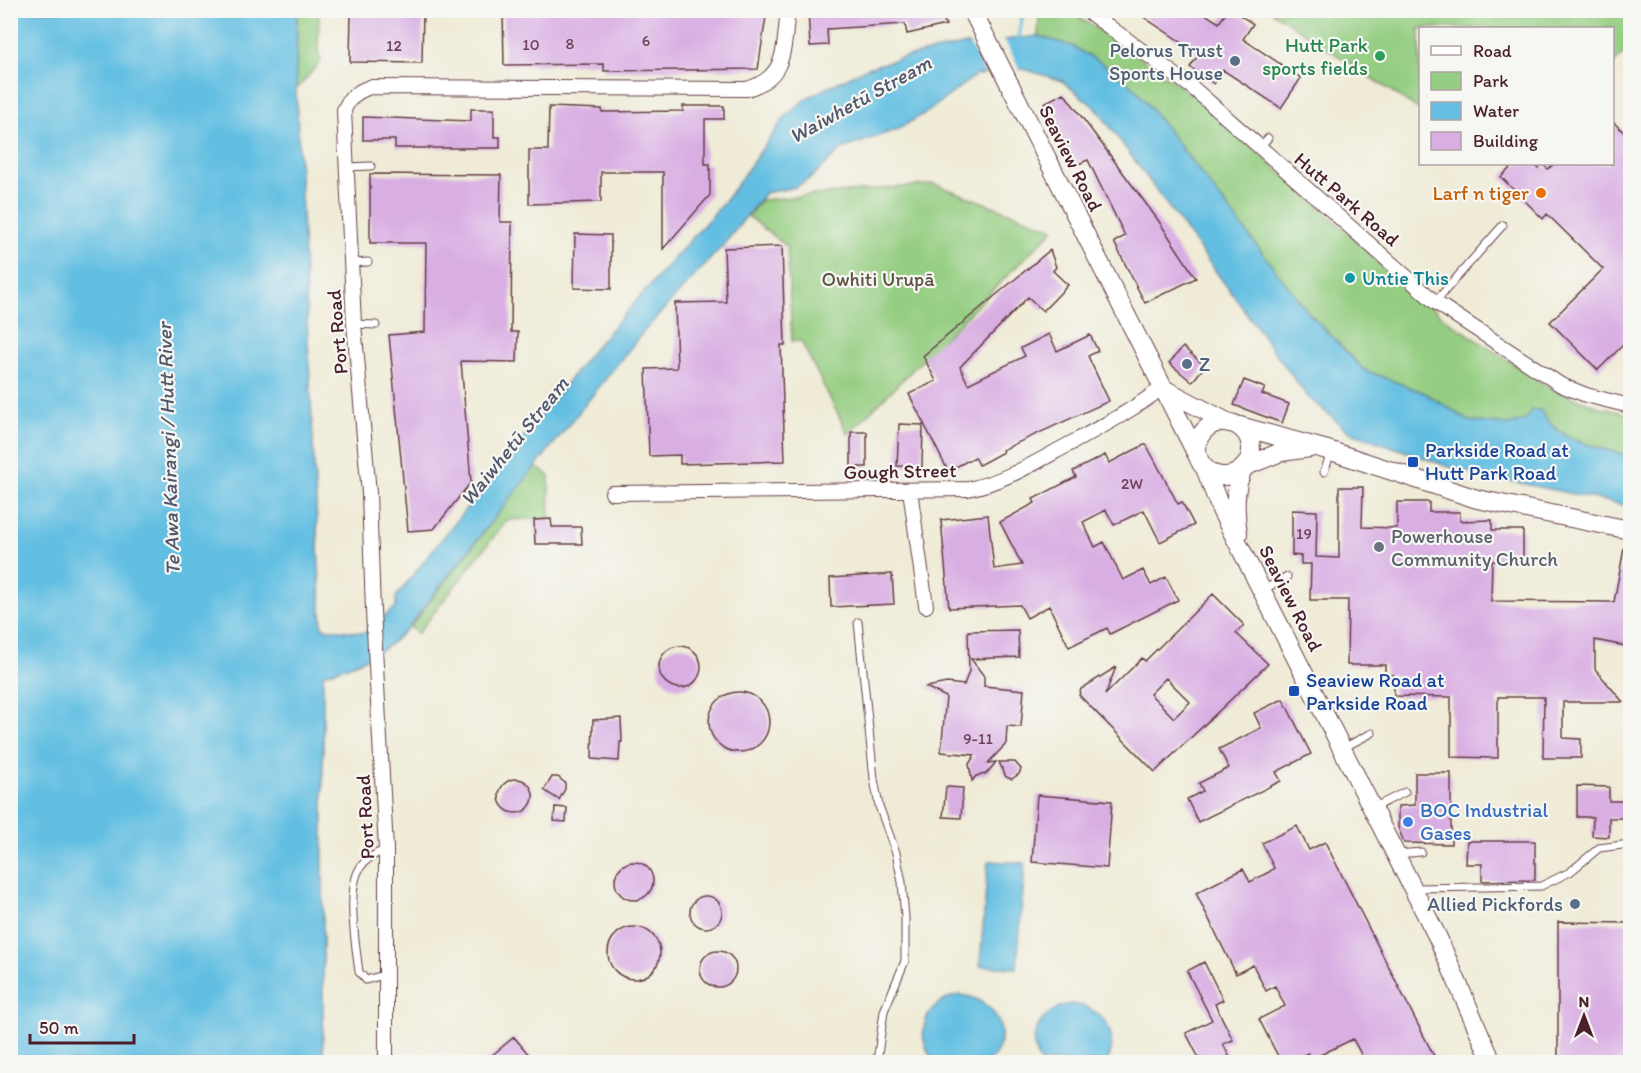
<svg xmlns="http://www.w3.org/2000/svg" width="1641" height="1073" font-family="Itim,sans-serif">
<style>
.green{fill:#95ce82;stroke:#707656;stroke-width:1.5}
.water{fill:#64bfe2;stroke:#576f86;stroke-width:1.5}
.pier{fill:#efebd6}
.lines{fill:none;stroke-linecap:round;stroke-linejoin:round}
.stream{stroke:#64bfe2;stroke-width:4}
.building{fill:#d9afe3;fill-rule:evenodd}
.lane-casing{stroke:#633e45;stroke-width:9}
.street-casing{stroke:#633e45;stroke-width:16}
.secondary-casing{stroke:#633e45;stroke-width:20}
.lane{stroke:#fff;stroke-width:7}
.street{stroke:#fff;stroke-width:14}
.secondary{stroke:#fff;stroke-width:18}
.leisure-dot{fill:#2e9e5b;stroke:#f6f6f2;stroke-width:2}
.service-dot{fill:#5c6f8a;stroke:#f6f6f2;stroke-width:2}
.food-dot{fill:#e8710a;stroke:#f6f6f2;stroke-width:2}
.culture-dot{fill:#0f9aa8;stroke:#f6f6f2;stroke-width:2}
.transit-dot{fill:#1a4fb4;stroke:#f6f6f2;stroke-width:2}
.worship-dot{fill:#6b7280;stroke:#f6f6f2;stroke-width:2}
.shop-dot{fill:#3f7fe0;stroke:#f6f6f2;stroke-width:2}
.labels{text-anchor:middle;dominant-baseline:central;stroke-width:4.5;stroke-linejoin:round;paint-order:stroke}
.number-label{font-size:16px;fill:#6e4359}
.leisure-label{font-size:20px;fill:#27864d;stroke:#f6f6f2;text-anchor:end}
.service-label{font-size:20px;fill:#4e5e75;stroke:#f6f6f2;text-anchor:end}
.street-label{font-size:20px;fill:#4a1f2b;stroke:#f6f6f2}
.food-label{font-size:20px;fill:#c56008;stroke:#f6f6f2;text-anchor:end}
.culture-label{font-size:20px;fill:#0d838f;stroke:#f6f6f2;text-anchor:start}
.park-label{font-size:20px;fill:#605445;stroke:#f6f6f2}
.transit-label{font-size:20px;fill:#164399;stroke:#f6f6f2;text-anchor:start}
.worship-label{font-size:20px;fill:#5b616d;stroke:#f6f6f2;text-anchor:start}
.shop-label{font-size:20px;fill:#366cbe;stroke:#f6f6f2;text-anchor:start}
.water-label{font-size:21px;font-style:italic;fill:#53576b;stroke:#f6f6f2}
</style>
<rect width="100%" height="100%" fill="#f6f6f2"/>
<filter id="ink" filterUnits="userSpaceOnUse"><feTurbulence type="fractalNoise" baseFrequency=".0167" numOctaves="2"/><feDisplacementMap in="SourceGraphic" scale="12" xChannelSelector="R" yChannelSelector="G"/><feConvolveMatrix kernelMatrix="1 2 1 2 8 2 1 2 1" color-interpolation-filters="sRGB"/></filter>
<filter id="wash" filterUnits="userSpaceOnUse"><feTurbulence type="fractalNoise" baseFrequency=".008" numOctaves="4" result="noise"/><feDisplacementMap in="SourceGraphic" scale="24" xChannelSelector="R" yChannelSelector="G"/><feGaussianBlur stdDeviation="1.35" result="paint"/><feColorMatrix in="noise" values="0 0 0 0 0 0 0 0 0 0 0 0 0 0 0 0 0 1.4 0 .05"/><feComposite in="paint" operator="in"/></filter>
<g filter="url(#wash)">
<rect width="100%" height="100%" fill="#efebd6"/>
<path class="green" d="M297 11H319L318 51 321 61 296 90Z
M1039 11H1069L1132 52 1200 101 1445 319 1553 390 1602 408 1630 414V456C1601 447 1564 443 1545 417L1508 425 1469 421 1425 393 1364 370 1308 312 1135 88 1038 36Z
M1271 11H1630V47L1613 64 1612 28H1420V110Z
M934 184 1054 229 848 434 801 341H792L787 247 748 216 761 200Z
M535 466 549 476 550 518 507 520 418 633 410 627Z"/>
<path class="water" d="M10 11H297L296 90 322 628 364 633 396 607V597L413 575 597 345 725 201 785 117 807 98 867 68 904 57 963 45 1038 36 1072 46 1107 66 1135 88 1308 312 1364 370 1425 393 1469 421 1508 425 1526 420 1531 410H1541C1557 443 1599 447 1630 456V506L1458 470 1348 431 1307 396 1097 109 1062 81 1024 69 976 75 929 111 898 129 842 149 812 177 796 187 765 193 725 243 643 332 425 605C396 648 372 659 323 674V1062H11Z
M988 861 1025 863 1017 968 980 966Z
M959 995C994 997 1016 1035 989 1062H935C912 1036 925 1001 959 995Z
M1070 1004C1101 1005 1121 1033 1107 1062H1040C1024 1036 1043 1009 1070 1004Z"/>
<path class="pier" d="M1003 37 1021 72 987 77 968 42Z"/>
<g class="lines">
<path class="stream" d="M1018 42 1022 16 1019 10"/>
</g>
<g id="blocks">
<path class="building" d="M351 10H423L422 63 350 62Z
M503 10H767L758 69 604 71V64L504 65Z
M808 10H939L946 25 907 34 905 24 827 29 828 45 810 46Z
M1133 10H1199L1219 23 1228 10H1232L1253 24 1243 39 1301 78 1281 108 1223 70 1214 84 1190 67 1199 54Z
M1064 93 1158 220 1196 278 1145 303 1114 242 1125 236 1088 160 1076 165 1044 103Z
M683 106H724V119H705V164H710V195L663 249V172H601V202L529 204V150H548L549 107 602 109V112L683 111Z
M471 109H494V137H500V148H395V140H363V117L471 121Z
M1612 121 1630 138V338L1598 370 1550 322 1603 269 1547 214 1543 219 1501 177 1514 164H1533L1538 168 1542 164 1548 169 1554 164H1612Z
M370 174 501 175 500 222H512L511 332H518L517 362 461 361 471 482 434 529 408 531 389 335 425 332 426 243H370Z
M575 234 611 235V289L574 288Z
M782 246 785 345H781L785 461 680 464V455L649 456 646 369 677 368 675 303 726 302 724 248Z
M1050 250 1056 267 1053 271 1068 285 1043 311 1028 297 960 367 968 384 1025 356 1021 348 1049 334 1057 351 1090 335 1098 351 1088 356 1109 401 1002 450 1003 452 979 465 975 457 948 471 909 394 936 381 923 356Z
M1183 347 1205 366 1192 382 1169 363Z
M1244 380 1265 388 1262 394 1289 404 1282 423 1234 405Z
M899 424 923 425 922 467 897 466Z
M851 432H867V467H851Z
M1146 444 1178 504 1182 502 1194 525 1160 542 1144 510 1114 525 1106 510 1083 522 1095 547 1104 542 1123 580 1143 570 1151 585 1166 577 1178 600 1110 634 1107 628 1069 647 1049 606 1027 618 1020 605 949 608 941 520 988 515 994 569 1022 565 1000 522 1035 503 1033 499 1076 477 1073 471 1105 455 1109 463Z
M1339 487H1363L1362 527 1397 528V502H1429V512H1460V521L1492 520V530H1523V561H1492L1491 601 1614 602 1625 543 1630 544V647L1595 640V669L1623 702H1563V738L1581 739V758H1543L1544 697H1498V758L1451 757V697L1394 696V675H1385V665H1347L1348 600H1310L1311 564H1301V556L1292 555V510L1317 511 1316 557 1339 558Z
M551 519 552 527H581L582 544H535L534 520Z
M892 574 894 604 831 607 830 578Z
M1213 594 1244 625 1236 633 1268 664 1155 772 1079 695 1081 689 1116 667 1105 695 1142 658 1145 661ZM1166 678 1190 702 1174 718 1150 694Z
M1018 630 1019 657 971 659 984 676V686L1024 690 1021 727 1007 726 1006 744 988 763 996 762 986 774 976 776 972 781 969 764 975 755 941 752 946 697 926 687 947 683 964 685 969 671 968 631Z
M659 667a21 21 0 1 1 42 0a21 21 0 1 1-42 0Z
M709 722a30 30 0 1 1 60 0a30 30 0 1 1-60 0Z
M1283 699 1311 754 1276 772 1281 781 1198 822 1187 799 1203 791 1199 783 1229 768 1219 749 1261 728 1254 713Z
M621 718 622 742H620L619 761 592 759 593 720Z
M999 762H1015L1021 769 1019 774 1012 779 1006 777Z
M1415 773H1451V844L1404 843 1398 827V806L1415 805Z
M552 777H558L565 783V789L559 800 544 790Z
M499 796a17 17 0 1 1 34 0a17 17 0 1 1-34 0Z
M1577 786 1609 787V801H1630V818H1609V837L1592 836 1593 817H1577Z
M946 787 963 788 961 818 943 817Z
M1037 795 1112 801 1107 868 1032 862Z
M555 807 567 808 566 822 554 821Z
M1297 826 1309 850 1325 842 1437 1062H1365L1353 1039 1312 1059 1308 1053 1288 1062H1281L1259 1019 1285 1006 1275 986 1266 991 1253 965 1236 974 1196 893 1243 869 1250 882 1269 872 1274 868 1262 843Z
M1467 841H1535V880L1482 881V864H1466Z
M615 881a19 19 0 1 1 38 0a19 19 0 1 1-38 0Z
M690 912a16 16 0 1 1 32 0a16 16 0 1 1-32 0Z
M1558 922 1630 923V1062H1558Z
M608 953a26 26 0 1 1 52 0a26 26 0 1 1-52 0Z
M700 969a18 18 0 1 1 36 0a18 18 0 1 1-36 0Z
M1204 962 1223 1000 1215 1004 1233 1040 1223 1044 1232 1062H1201L1186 1033 1212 1020 1187 971Z
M514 1037 535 1062H484Z"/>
</g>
</g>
<g filter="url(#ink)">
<use href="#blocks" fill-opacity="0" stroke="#633e45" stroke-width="1.5"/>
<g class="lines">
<g class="lane-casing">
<path id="lane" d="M1260 147 1268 138
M346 167 371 166
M351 263 368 262
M1435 302 1503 225
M354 324 376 325
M1324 472 1331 453
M1263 590 1287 577
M858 622 874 779 879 806 896 853 902 882 905 918V961L884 1011 877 1062
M1343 748 1372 733
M1373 808 1405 792
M386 849C376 854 366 858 360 868 346 890 356 947 359 972L366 980 387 974
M1398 854 1421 852
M1415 888 1541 886 1570 872 1599 848 1630 844"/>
</g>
<g class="street-casing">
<path id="street" d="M1086 10 1193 88 1435 302 1561 385 1586 395 1630 406
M910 490 926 606
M612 493 968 489C1003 482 1033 464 1064 447 1099 428 1132 411 1163 387
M386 1062V849L373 611 369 493 354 324 344 110C350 97 356 92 370 87L747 89C788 77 783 47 788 10"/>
</g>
<g class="secondary-casing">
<path id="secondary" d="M972 10 1197 455
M1164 389 1229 423
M1197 449a27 27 0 1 1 54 0a27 27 0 1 1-54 0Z
M1236 425 1331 451 1477 499 1630 530
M1205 468 1221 510 1438 938 1492 1062
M1238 534C1235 511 1233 488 1244 467L1281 452 1310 448"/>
</g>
<use href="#lane" class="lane"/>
<use href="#street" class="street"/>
<use href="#secondary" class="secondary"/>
</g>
</g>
<circle class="leisure-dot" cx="1380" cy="56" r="6"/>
<g class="service-dot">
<circle cx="1235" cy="61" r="6"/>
<circle cx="1187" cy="364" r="6"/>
<circle cx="1575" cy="904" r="6"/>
</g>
<circle class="food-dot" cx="1541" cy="193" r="6"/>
<circle class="culture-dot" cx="1350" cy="278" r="6"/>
<g class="transit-dot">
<rect x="1407" y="456" width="12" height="12" rx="3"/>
<rect x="1288" y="685" width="12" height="12" rx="3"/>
</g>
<circle class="worship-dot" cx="1379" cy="547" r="6"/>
<circle class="shop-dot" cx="1408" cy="822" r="6"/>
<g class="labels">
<g class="number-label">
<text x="646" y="40">6</text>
<text x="570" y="43">8</text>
<text x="531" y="44">10</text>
<text x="394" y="45">12</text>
<text x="1132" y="483">2W</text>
<text x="1304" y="533">19</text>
<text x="978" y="738">9-11</text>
</g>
<g class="leisure-label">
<text x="1368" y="45">Hutt Park<tspan x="1368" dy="23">sports fields</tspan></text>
</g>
<g class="service-label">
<text x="1223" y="50">Pelorus Trust<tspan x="1223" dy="23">Sports House</tspan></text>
<text x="1199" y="364" text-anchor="start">Z</text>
<text x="1563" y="904">Allied Pickfords</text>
</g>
<g class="street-label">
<text transform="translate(1071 158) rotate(63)">Seaview Road</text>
<text transform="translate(1347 199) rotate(41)">Hutt Park Road</text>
<text transform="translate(337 332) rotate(-95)">Port Road</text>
<text transform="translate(900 471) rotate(-1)">Gough Street</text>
<text transform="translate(1291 598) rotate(63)">Seaview Road</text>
<text transform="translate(365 817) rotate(-93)">Port Road</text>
</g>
<g class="food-label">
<text x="1529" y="193">Larf n tiger</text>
</g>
<g class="culture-label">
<text x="1362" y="278">Untie This</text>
</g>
<g class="park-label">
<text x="878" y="279">Owhiti Urupā</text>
</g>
<g class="transit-label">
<text x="1425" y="450">Parkside Road at<tspan x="1425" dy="23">Hutt Park Road</tspan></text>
<text x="1306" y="680">Seaview Road at<tspan x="1306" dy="23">Parkside Road</tspan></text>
</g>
<g class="worship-label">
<text x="1391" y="536">Powerhouse<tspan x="1391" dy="23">Community Church</tspan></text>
</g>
<g class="shop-label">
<text x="1420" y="810">BOC Industrial<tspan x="1420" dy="23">Gases</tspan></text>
</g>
<g class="water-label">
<text transform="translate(860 99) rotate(-29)">Waiwhetū Stream</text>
<text transform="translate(514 441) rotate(-51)">Waiwhetū Stream</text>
<text transform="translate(168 449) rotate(-92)">Te Awa Kairangi / Hutt River</text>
</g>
</g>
<rect width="1641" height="1073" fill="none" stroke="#f6f6f2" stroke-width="36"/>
<rect x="1419" y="27" width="195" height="138" fill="#f6f6f2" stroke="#b1a0a2" stroke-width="1.5"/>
<rect x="1431" y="46" width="30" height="9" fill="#ffffff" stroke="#b1a0a2" stroke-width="1.5"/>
<text x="1473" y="57" font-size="18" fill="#4a1f2b">Road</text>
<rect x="1431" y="72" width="30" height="18" fill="#95ce82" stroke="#b1a0a2" stroke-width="1.5"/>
<text x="1473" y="87" font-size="18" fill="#4a1f2b">Park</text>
<rect x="1431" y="102" width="30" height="18" fill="#64bfe2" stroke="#b1a0a2" stroke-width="1.5"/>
<text x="1473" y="117" font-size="18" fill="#4a1f2b">Water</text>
<rect x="1431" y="132" width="30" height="18" fill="#d9afe3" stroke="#b1a0a2" stroke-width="1.5"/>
<text x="1473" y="147" font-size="18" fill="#4a1f2b">Building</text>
<g transform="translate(1584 1016)" stroke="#f6f6f2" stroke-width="4.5" paint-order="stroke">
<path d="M0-4.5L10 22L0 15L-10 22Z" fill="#4a1f2b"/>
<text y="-9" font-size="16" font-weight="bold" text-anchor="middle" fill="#4a1f2b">N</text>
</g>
<path d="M30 1034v9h104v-9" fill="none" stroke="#4a1f2b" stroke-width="3"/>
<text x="39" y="1034" font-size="18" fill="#4a1f2b" stroke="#f6f6f2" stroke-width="4.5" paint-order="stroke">50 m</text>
</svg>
